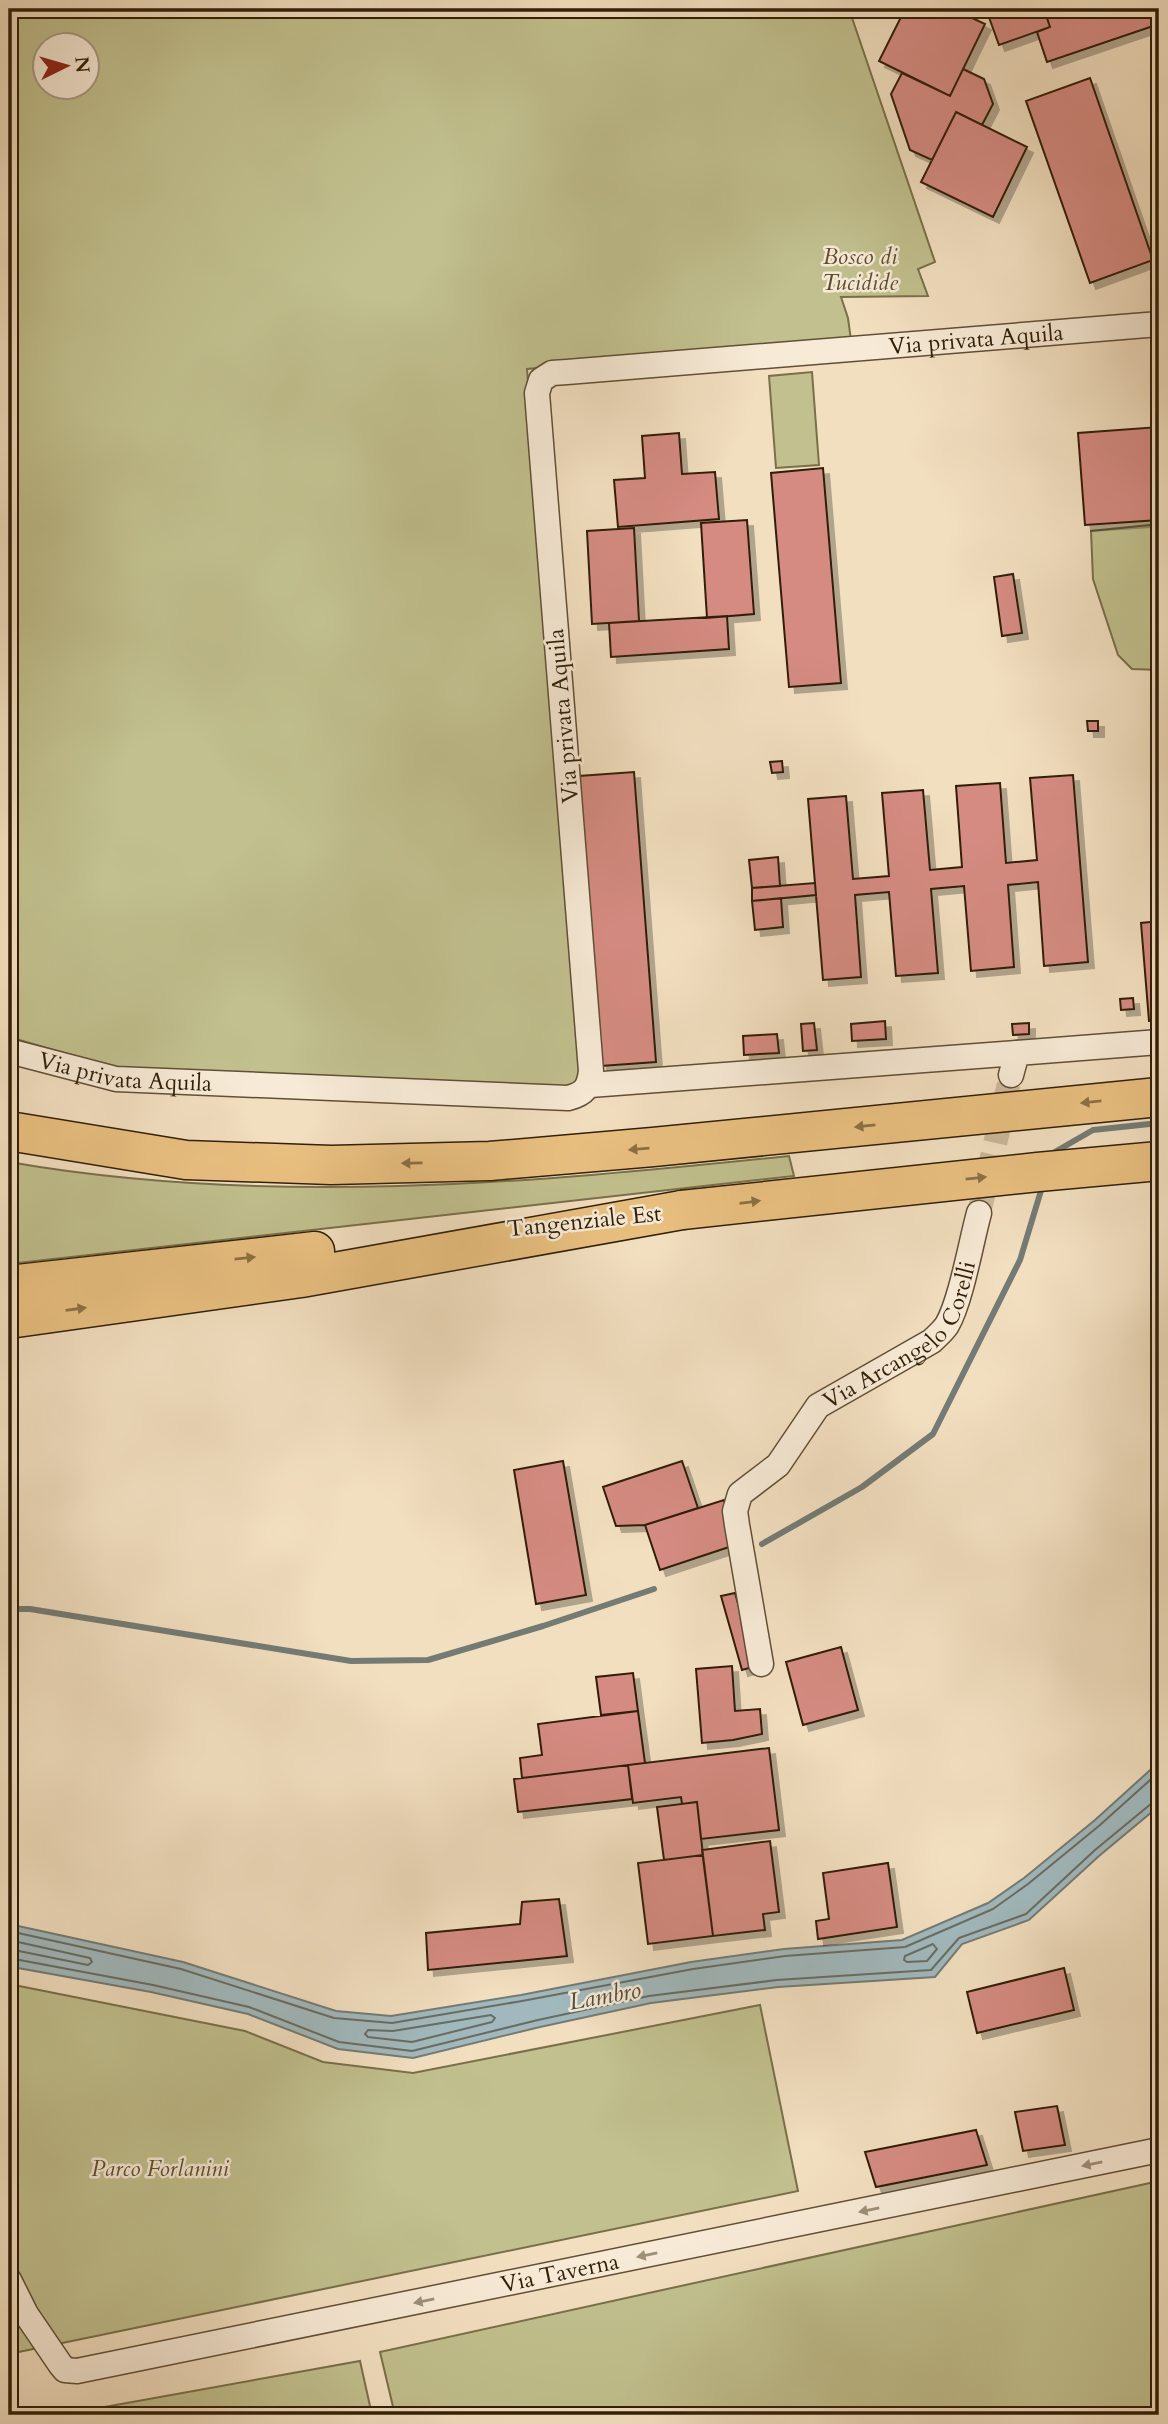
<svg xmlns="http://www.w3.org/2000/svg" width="1168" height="2424" font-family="Cardo,serif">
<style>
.green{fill:#c1c08e;stroke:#79704a;stroke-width:2;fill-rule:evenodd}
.water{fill:#a1b9be;stroke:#747b75;stroke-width:2}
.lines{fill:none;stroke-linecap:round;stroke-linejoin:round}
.shore{stroke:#696c62;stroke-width:2}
.stream{stroke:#747b75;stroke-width:6}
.building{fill:#d58b82;stroke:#311f07;stroke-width:2;filter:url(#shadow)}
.minor-tunnel{stroke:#cbb99b;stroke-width:24;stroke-dasharray:24 12;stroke-linecap:butt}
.minor-casing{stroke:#614f35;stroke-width:27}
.motorway-casing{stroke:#311f07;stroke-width:41}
.minor{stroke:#f7ead6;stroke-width:24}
.motorway{stroke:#e9c080;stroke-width:38}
.motorway-bridge-casing{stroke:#311f07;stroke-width:41;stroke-linecap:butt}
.motorway-bridge{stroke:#e9c080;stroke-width:38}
.oneway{fill:#8d7044}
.oneway2{fill:#9e8f79}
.labels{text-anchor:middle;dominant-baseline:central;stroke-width:5;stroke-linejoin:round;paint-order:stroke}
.park-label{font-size:23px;font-style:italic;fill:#5c4f30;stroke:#f7ead6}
.street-label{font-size:23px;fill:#311f07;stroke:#f7ead6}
.water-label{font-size:24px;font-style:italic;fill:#534d3e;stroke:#f7ead6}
</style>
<defs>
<filter id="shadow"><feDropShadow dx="6" dy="6" stdDeviation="0" flood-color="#0004"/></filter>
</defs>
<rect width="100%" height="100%" fill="#f2dfc0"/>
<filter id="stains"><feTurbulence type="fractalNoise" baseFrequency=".00286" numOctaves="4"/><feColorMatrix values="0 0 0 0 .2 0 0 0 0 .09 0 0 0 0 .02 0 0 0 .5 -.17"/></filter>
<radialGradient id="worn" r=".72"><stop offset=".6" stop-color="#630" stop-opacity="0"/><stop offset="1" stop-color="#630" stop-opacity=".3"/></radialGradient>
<path class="green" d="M9 9H849L935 262 918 269 928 296 841 297 848 318 851 340 527 369 581 1058 579 1078 573 1087 122 1070 9 1037ZM46 46H88V88H46Z
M812 372 819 465 776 468 769 376Z
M1159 524V670L1132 669 1118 655 1093 579 1091 531Z
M789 1156 794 1176 9 1264V1162C268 1207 530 1183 789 1156Z
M9 1984 245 2031 323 2062 413 2073 760 2005 798 2191 9 2354Z
M1159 2181V2415H395L380 2352Z
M360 2361 372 2415H60Z"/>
<path class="water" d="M1159 1762V1806L1099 1856 1029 1920 962 1944 935 1977 778 1987 651 2003 540 2027 413 2058 338 2049 248 2014 151 1992 18 1968 9 1964V1924L183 1962 336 2011 391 2016 521 1995 691 1962 784 1949 902 1940 988 1903 1024 1878 1095 1820Z"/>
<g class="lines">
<path class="shore" d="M9 1931 181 1969 334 2018 392 2023 522 2001 693 1969 785 1956 905 1947 993 1909 1028 1884 1100 1825 1159 1772
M9 1940 90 1958 92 1962 88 1965 9 1949
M933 1944 937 1949 927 1961 907 1962 904 1960 905 1956Z
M9 1958 153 1985 249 2007 339 2042 412 2051 538 2020 649 1996 777 1980 931 1970 959 1938 1026 1914 1095 1850 1152 1803 1159 1801
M491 2015 495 2018 492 2022 412 2042 368 2037 365 2034 368 2030 393 2031Z"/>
<path class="stream" d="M1052 1157 1053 1153 1093 1130 1159 1123
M762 1544 862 1487 933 1434 1020 1260 1043 1184
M9 1609H30L351 1661 428 1660 543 1626 654 1589"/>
</g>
<path class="building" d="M905 9H953L985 24 950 96 879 61Z
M986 9H1044L1050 27 999 45Z
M1044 9H1159V24L1047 62 1037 32 1050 27Z
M963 69 984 79 993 104 982 125 956 112 932 160 910 150 891 94 902 73 950 96Z
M1090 78 1153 260 1090 283 1026 101Z
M956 112 1027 147 993 217 921 182Z
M1159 427V520L1085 525 1078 433Z
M679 433 682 474 715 472 719 519 618 527 614 480 645 478 642 436Z
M823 468 841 683 789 687 771 473Z
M747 520 754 614 707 618 701 523Z
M634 528 639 621 592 624 587 531Z
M1013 574 1022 633 1002 636 994 577Z
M727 616 729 649 611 657 609 623Z
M1087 721H1098V731H1088Z
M782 761 783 772 772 773 770 762Z
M634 772 656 1062 601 1066 579 776Z
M1073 775 1088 962 1044 966 1038 882 1008 885 1014 967 971 971 964 886 931 889 938 973 896 976 889 892 855 895 861 977 823 980 808 799 846 796 853 879 889 876 882 793 923 790 930 870 962 867 956 786 1000 783 1006 863 1037 860 1030 778Z
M1159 786V842L1154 787Z
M778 857 780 886 752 888 749 860Z
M815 883 816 895 752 901V888Z
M781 898 783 927 755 930 752 901Z
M1159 921V1020L1149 1021 1141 923Z
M1133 998 1134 1009 1121 1010 1120 999Z
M885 1021 886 1039 852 1041 851 1024Z
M814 1023 817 1050 803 1051 801 1024Z
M1029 1023V1034L1013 1035 1012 1024Z
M777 1034 779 1053 744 1055 743 1036Z
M563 1461 586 1595 536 1604 514 1470Z
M682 1461 698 1508 645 1525 616 1526 603 1487Z
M724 1500 735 1545 660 1570 645 1525Z
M735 1593 756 1666 742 1670 721 1596Z
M841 1647 858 1710 803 1725 786 1662Z
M732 1666 735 1711 760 1709 762 1734 733 1740 702 1743 696 1669Z
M633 1673 638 1711 601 1715 596 1677Z
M638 1711 645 1763 522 1778 520 1758 542 1755 538 1724Z
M769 1748 779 1830 701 1839 697 1802 682 1804 681 1797 633 1803 628 1765Z
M628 1765 632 1799 518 1812 514 1779Z
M697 1802 703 1855 664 1860 657 1807Z
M770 1841 779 1912 763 1914 765 1930 713 1936 702 1850Z
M703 1855 713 1936 648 1944 638 1863Z
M888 1863 897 1927 818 1939 816 1921 829 1919 823 1873Z
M559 1899 567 1956 428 1970 426 1933 520 1924 522 1902Z
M1064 1968 1074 2010 977 2033 967 1992Z
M1057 2106 1065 2145 1023 2151 1015 2112Z
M976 2130 987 2165 876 2187 865 2152Z"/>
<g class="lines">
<path class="minor-tunnel" d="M979 1213 1011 1075"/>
<g class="minor-casing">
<g id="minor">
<path id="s1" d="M9 1051 116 1079 568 1098C585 1094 589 1087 591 1071L537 393 541 380 552 373 567 372 1159 324"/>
<path d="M1011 1075 1017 1053 1159 1042"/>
<path d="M590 1085 1017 1053"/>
<path id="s2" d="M761 1664 737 1525 735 1511 740 1494 778 1465 818 1406 932 1341C937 1336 943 1331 947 1325 961 1301 971 1242 979 1213"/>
<path id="s3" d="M9 2280 26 2314 60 2364 65 2370 77 2371 1159 2150"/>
</g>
</g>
<g class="motorway-casing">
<path id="motorway" d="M9 1285 315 1251
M9 1319 301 1278 682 1210"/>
</g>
<use href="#minor" class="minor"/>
<use href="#motorway" class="motorway"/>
<g class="motorway-bridge-casing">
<path id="motorway-bridge" d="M9 1131 186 1160 331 1165 490 1161 653 1147 1159 1097
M682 1210 1038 1172 1159 1161"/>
</g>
<use href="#motorway-bridge" class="motorway-bridge"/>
</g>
<defs><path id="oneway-solid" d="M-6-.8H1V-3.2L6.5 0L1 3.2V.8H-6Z" transform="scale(1.75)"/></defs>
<g class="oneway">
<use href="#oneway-solid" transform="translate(1091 1102) rotate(174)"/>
<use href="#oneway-solid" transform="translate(865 1126) rotate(174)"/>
<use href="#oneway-solid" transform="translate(639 1149) rotate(175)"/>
<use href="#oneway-solid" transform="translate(412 1163) rotate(179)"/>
<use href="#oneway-solid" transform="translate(976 1178) rotate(-6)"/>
<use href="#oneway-solid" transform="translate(750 1202) rotate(-7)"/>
<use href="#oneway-solid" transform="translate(245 1258) rotate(-6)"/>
<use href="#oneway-solid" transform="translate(76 1309) rotate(-8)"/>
</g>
<g class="oneway2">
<use href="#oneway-solid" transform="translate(1092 2164) rotate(168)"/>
<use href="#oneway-solid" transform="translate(869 2210) rotate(168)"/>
<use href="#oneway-solid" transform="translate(647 2255) rotate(168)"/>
<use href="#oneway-solid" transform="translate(424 2301) rotate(168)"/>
</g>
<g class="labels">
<g class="park-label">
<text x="860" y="256">Bosco di<tspan x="860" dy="26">Tucidide</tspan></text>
<text x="160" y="2168">Parco Forlanini</text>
</g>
<g class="street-label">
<text stroke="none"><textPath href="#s1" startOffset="1734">Via privata Aquila</textPath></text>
<text transform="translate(563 716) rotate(-95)">Via privata Aquila</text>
<text stroke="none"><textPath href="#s1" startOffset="119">Via privata Aquila</textPath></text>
<text transform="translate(584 1221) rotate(-6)">Tangenziale Est</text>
<text stroke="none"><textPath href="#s2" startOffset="406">Via Arcangelo Corelli</textPath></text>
<text stroke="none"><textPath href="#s3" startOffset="611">Via Taverna</textPath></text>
</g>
<g class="water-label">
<text transform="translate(605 1996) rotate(-10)">Lambro</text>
</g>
</g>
<rect width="1168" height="2424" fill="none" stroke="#f2dfc0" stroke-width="35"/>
<rect x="10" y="10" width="1147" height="2403" fill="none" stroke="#311f07" stroke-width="3.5"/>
<rect x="18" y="18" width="1133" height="2389" fill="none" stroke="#311f07" stroke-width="2"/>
<g transform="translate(66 66) rotate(85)"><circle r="33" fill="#f7ead6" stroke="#a89983" stroke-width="2"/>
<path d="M0-5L12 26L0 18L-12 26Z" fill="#8f2418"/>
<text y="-10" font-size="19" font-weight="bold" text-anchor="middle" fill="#311f07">N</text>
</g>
<rect width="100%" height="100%" filter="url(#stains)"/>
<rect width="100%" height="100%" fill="url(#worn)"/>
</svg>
